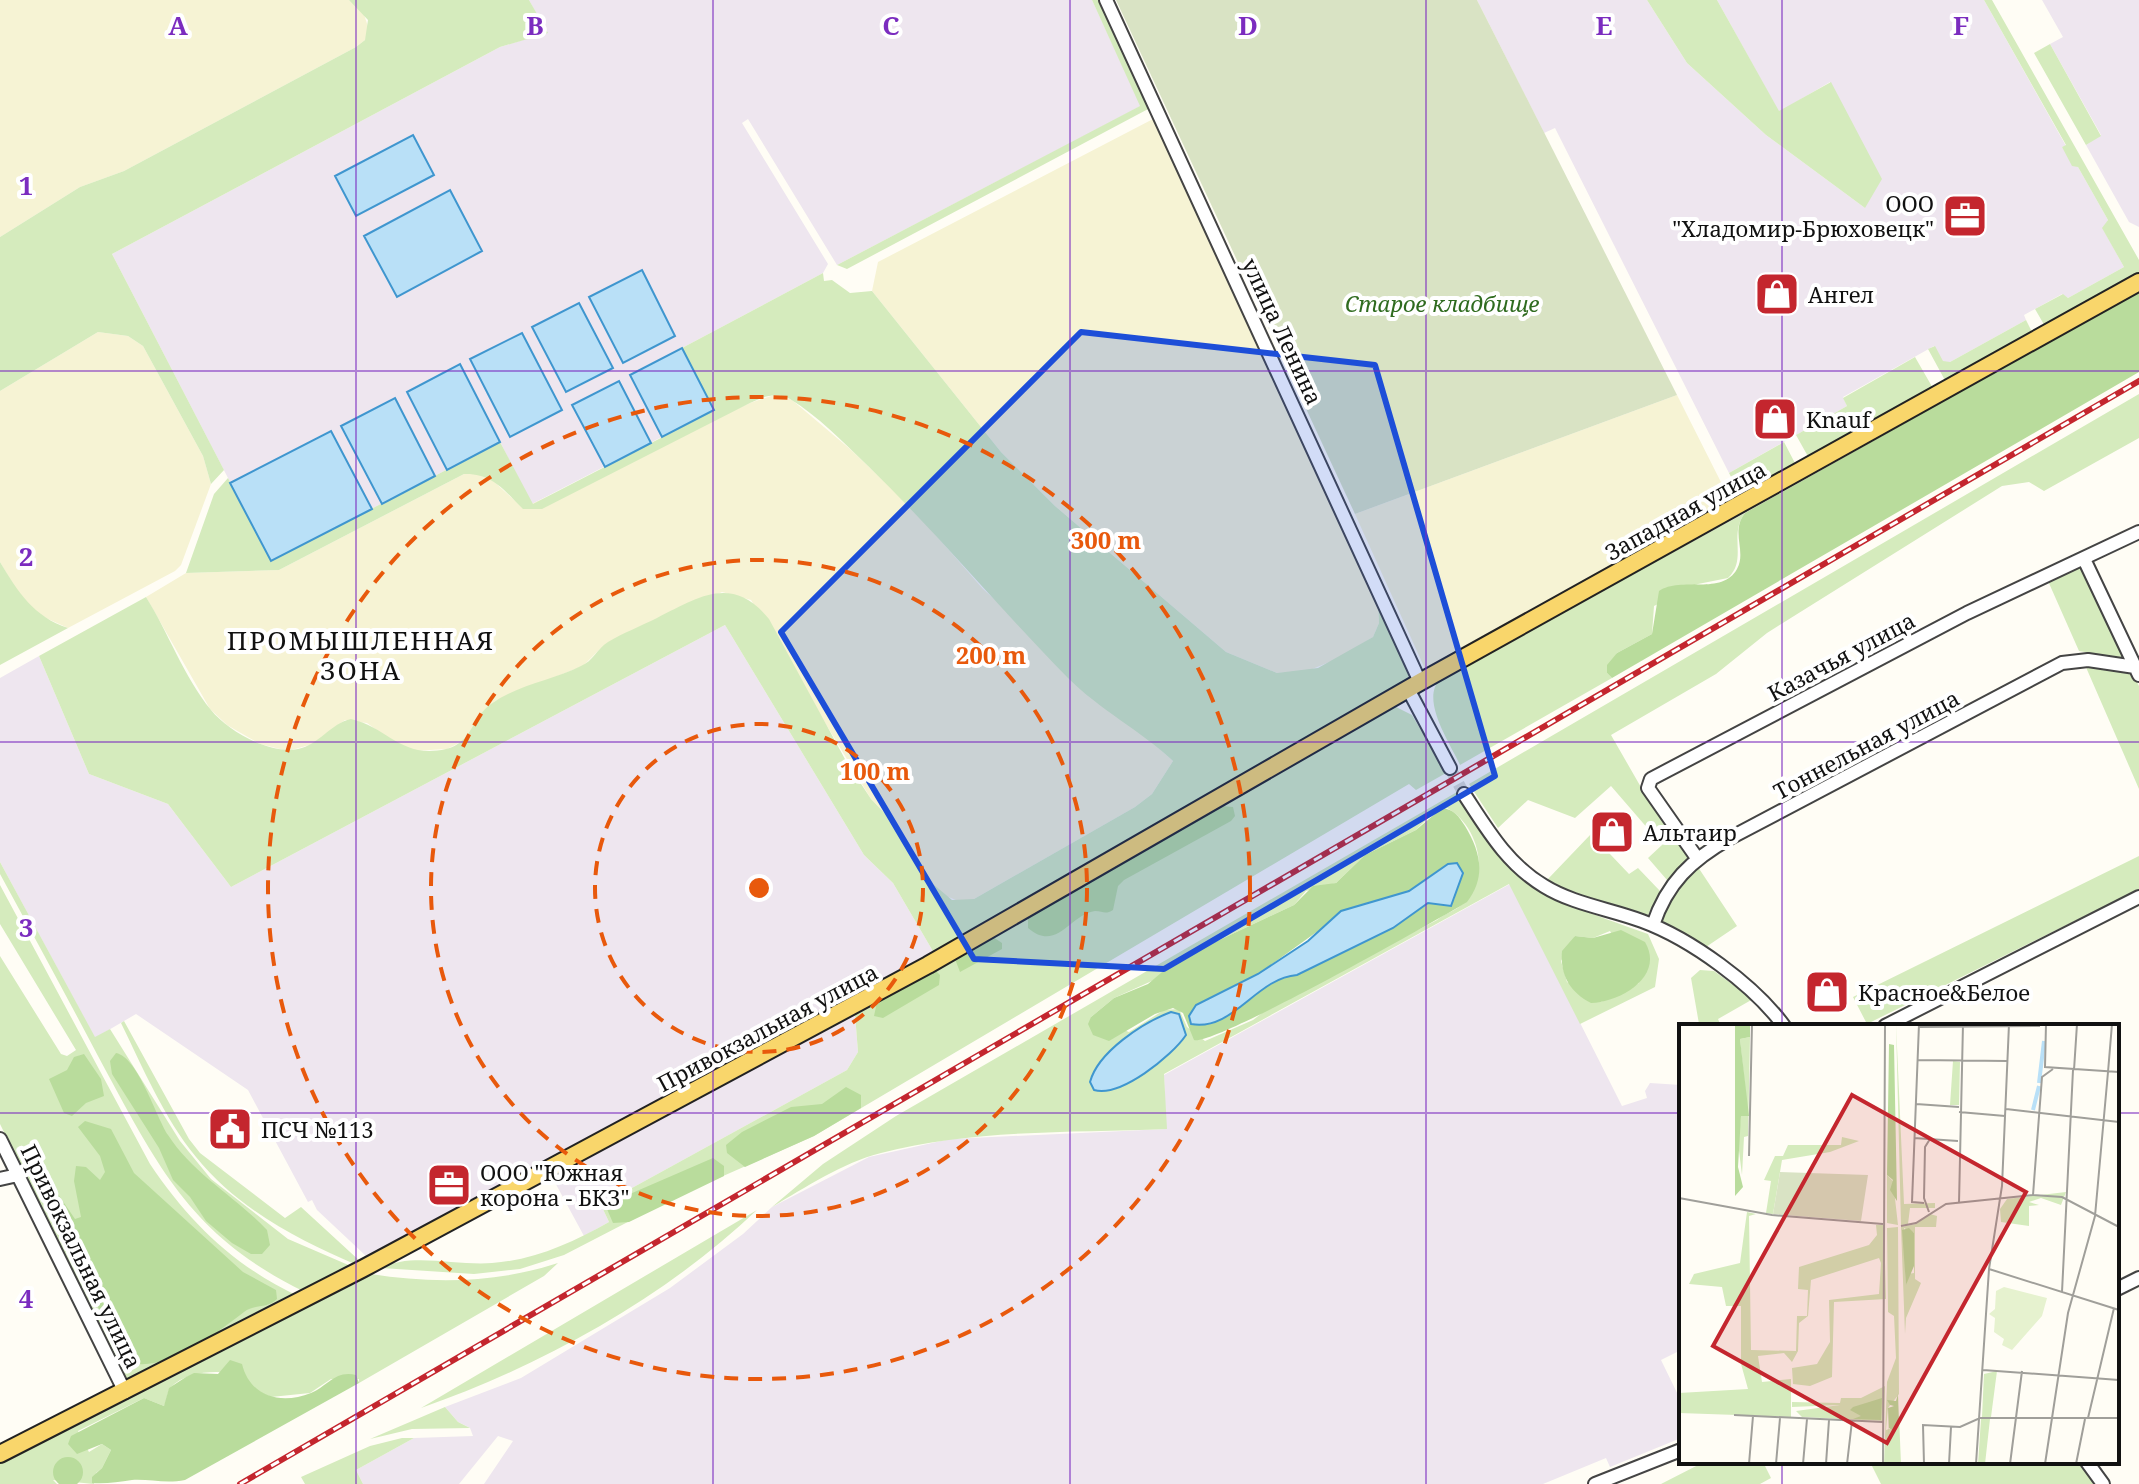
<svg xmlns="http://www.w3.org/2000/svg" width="2139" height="1484" font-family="'Noto Serif',serif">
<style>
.industrial{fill:#eee6ef}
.farmland{fill:#f6f3d4}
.green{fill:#d5ebbd;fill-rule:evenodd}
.forest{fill:#b9dc9c;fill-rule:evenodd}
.cemetery{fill:#d9e3c4}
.water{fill:#b9e0f7;stroke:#3f96cf;stroke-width:2}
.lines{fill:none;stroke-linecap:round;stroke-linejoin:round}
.minor-tunnel{stroke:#dbdad3;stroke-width:12;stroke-dasharray:12 6;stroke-linecap:butt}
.minor-casing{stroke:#444;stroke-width:16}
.major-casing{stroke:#222;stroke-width:20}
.minor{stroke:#fff;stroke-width:12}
.major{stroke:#f9d66b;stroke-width:16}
.rail-casing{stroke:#c4262e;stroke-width:6}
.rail{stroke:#fff;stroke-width:3;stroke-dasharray:9;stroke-linecap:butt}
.marked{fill:#1d4ed8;fill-opacity:0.2;stroke:#1d4ed8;stroke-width:6;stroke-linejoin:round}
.grid{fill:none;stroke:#7b2cbf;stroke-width:2;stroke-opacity:0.55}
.ring{fill:none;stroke:#e8590c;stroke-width:4;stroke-dasharray:14 10}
.labels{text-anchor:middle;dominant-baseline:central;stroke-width:8;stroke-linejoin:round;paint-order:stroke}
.poi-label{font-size:22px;fill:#111;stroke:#fff;text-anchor:start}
.park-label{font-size:22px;font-style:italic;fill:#2f6b1f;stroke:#fff}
.street-label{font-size:22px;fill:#111;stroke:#fff}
.quarter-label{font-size:26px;letter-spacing:2px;fill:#111;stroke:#fff}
.inset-river{fill:none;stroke:#b9e0f7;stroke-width:4}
.inset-road{fill:none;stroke:#a09f9a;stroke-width:2}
.view{fill:#c4262e;fill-opacity:0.15;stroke:#c4262e;stroke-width:4}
.inset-edge{fill:none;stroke:#111;stroke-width:4}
.grid-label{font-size:26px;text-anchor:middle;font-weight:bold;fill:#7b2cbf;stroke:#fff;stroke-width:8;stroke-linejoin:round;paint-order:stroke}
.centre{fill:#e8590c;stroke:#fff;stroke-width:4}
.ring-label{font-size:24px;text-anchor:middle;font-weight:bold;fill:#e8590c;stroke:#fff;stroke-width:8;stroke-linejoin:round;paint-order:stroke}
</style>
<rect width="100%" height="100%" fill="#fffdf5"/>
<path class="industrial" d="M529 0H1092L1141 106 837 265 748 119 742 123 828 264 823 273 682 348 714 410 532 504 500 442 271 561 112 254 500 47 547 33Z
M1477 0H1647L1687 63 1766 135 1865 208 1830 82 1779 112 1717 0H1984L2066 146 2062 147 2078 167 2108 220 2103 229 2124 267 2068 298 2062 294 2035 309 2024 315 2026 320 1950 362H1943L1934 346 1843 397 1847 406 1729 473 1555 128 1544 133Z
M2042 0H2139V227L2129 222 2086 145 2101 135 2050 44 2063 37Z
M725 625 864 855 893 883 934 953 366 1256 317 1210 312 1200 308 1202 248 1090 136 1014 95 1038 0 862V678L39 656 89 774 168 804 231 887Z
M1510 884 1622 1106 1647 1098 1645 1091 1650 1083 1681 1085V1350L1661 1360 1681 1401V1438L1610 1467 1606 1458 1543 1484H484L513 1441 498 1436 459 1484H363L356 1470 414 1438 473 1436 470 1428 458 1422 445 1407 521 1378 670 1288 743 1234 772 1207 869 1157 950 1139 1166 1129 1164 1075Z
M855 1014 858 1052 847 1070 601 1205 609 1222 584 1236 552 1177Z"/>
<path class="farmland" d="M0 0H349L363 11 369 30 365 40 356 47 124 171 80 187 0 237Z
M1155 118 1378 601 1379 623 1373 637 1339 658 1305 672 1277 673 1226 652 1055 506 1001 452 872 291 878 262Z
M98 332 128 336 143 346 203 456 211 484 181 565 175 571 68 628 37 614 15 588 0 562V391Z
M777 394 792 400 850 449 912 508 983 589 1173 761 1152 794 1135 807 974 899 961 902 941 894 927 879 898 827 871 799 751 600 722 592 600 649 583 666 495 701 461 742 447 749 413 751 396 744 367 723 345 720 313 744 288 751 260 744 227 725 210 709 146 597 186 573 279 570 464 474 480 473 490 478 523 508 750 403Z
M1677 395 1732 504 1426 671 1355 514Z"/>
<path class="green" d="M349 0H529L548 33 500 47 112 254 224 470 211 484 203 456 143 346 128 336 98 332 0 391V237L80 187 124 171 356 47 365 40 368 20Z
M1092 0H1098L1150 108 847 269 837 265 1140 106Z
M1647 0H1717L1779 111 1831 82 1882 179 1865 208 1766 135 1687 63Z
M1984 0H1992L2139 260V276L2046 328 2035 309 2063 294 2068 298 2124 267 2102 228 2108 220 2078 167 2072 166 2062 147 2066 145Z
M2050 44 2101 136 2086 145 2034 53Z
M823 273 824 281 832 280 850 293 872 291 1001 452 1055 506 1226 652 1277 673 1318 668 1373 637 1379 623 1378 601 1409 670 1408 681 934 953 893 883 864 855 725 625 231 887 168 804 89 774 39 656 146 597C168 632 184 677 211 710 228 731 270 755 298 749 319 745 331 723 351 719 389 728 401 759 446 749 472 743 472 717 491 704 517 685 553 680 581 666 593 661 597 649 608 642 623 633 641 626 657 618 699 597 732 574 769 619L846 761 871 799 898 827 927 879 952 900 974 899 1135 807 1152 794 1173 761C1140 730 1100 710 1068 678 1000 609 938 534 868 466 844 443 818 416 790 399 776 391 763 397 750 403L542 509H523C504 490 492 473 464 474L279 570 186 573 214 494 228 478 271 561 500 442 533 504 713 411 682 348Z
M2026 320 2034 336 1947 384 1928 349 1935 346 1943 361 1950 362Z
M1915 357 1934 390 1810 460 1796 435 1847 406 1843 398Z
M2139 394V438L2044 491 2029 482 2002 486 1767 633 1716 674 1611 735 1642 789 1691 857 1667 880 1648 858 1662 845 1611 786 1575 818 1528 800 1498 828 1469 784Z
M1784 442 1797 467 1742 498 1729 473Z
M1745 513C1728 535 1748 559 1728 578L1698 584 1654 606 1652 634 1617 653 1607 673 1612 678 1460 765C1450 743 1420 700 1440 679Z
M0 562C18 592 34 617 68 628L0 665Z
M2082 566 2126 659 2079 651 2048 581Z
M2085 665 2132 672 2139 686V789Z
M1394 706 1412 715 1446 773 1416 790 1409 784 814 1136 680 1195 564 1255 520 1269 474 1274 381 1268C411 1252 457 1266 492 1263 534 1260 572 1243 609 1222L601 1205 847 1070 858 1052 855 1014Z
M1457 792C1519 892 1540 895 1648 934L1659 959 1655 987 1580 1024 1509 884 1164 1074 1167 1129C1072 1133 973 1129 881 1153 842 1163 806 1187 772 1207L823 1164 896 1116ZM1447 808C1480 826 1493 882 1459 907 1452 912 1444 914 1437 920L1274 1004 1253 1020 1205 1041 1187 1027 1179 1009 1164 1010 1129 1032 1091 1017 1114 998 1154 980 1175 961 1294 905 1306 891 1336 883 1365 855 1416 830 1432 814ZM1610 931 1639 983 1601 1002 1567 982 1561 961 1575 936 1593 938Z
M1591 834 1629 874 1638 868 1660 891 1647 917 1573 894 1547 880Z
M2139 856V889L1867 1024 1853 997Z
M0 862 95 1037 110 1029 180 1141 211 1179 288 1239 353 1267 305 1292C189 1236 156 1163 98 1056 66 995 33 935 0 874Z
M1696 864 1737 926 1703 949 1659 923 1665 901Z
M0 885 150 1164C189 1222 234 1266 298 1296L128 1384 0 1124V956L61 1054 67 1056 76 1050 0 924Z
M1700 970 1714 971 1753 999 1718 1019 1721 1026 1699 1024 1691 978Z
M124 1021 189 1139 200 1153 285 1218 301 1207 362 1263 357 1265C298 1240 237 1208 196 1157 164 1118 143 1068 121 1023Z
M757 1210C663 1299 543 1365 421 1408Z
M558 1263 544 1276 359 1383V1379H331L310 1393 271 1397 253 1389 244 1375C222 1370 187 1369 170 1388 167 1392 167 1402 164 1406L144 1398 78 1431 89 1452 102 1444 111 1450 102 1468 96 1473 94 1484 53 1480 57 1484H0V1463L371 1274C434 1284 497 1283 558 1263Z
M445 1407 458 1422 470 1428 412 1429 370 1439Z
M402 1438H414L356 1470 363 1484H305L301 1477 370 1446Z
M1704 1462H1763L1771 1478 1760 1484H1661Z
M1870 1462H2080L2096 1484H1881Z"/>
<path class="forest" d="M2139 291V372L1612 678 1607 673V665L1617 653 1652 634 1659 591C1681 576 1722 596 1737 569 1747 551 1730 532 1745 513Z
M1221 806 1233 807 1235 816 1231 821 1124 880 1118 886 1113 910C1105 915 1103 911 1095 911 1070 914 1057 953 1028 928V917Z
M1442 808C1454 809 1459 817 1465 826 1480 851 1487 876 1467 902 1436 921 1212 1047 1194 1040L1183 1013 1173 1008 1155 1014 1109 1041 1093 1035 1088 1024 1091 1017 1114 998 1148 984 1175 961 1294 905 1313 886 1336 883 1365 855 1416 830ZM1448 864 1457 889 1454 900 1428 903 1393 928 1297 975C1262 978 1246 1011 1215 1019L1196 1005 1258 974 1350 908 1409 891Z
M1621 930 1645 942C1665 976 1621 1002 1591 1003 1569 992 1560 974 1562 951L1575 936 1593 938Z
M993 937 1002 943V949L960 972 955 959Z
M935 970 940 975 939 985 883 1018 874 1016 877 1002Z
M116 1053C138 1057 156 1117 168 1135 193 1174 236 1197 267 1230L270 1245 262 1254H251L232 1243 206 1221 190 1197 173 1180 159 1148 112 1074 110 1061Z
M84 1054 101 1079 104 1096 86 1103 72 1116 64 1113 49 1079 67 1070 74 1057Z
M846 1087 861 1095V1108L814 1136 745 1167 727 1153 726 1145 742 1132 791 1107 822 1104Z
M85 1121 111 1129 134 1173 243 1272 276 1290 277 1299C267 1309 254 1304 244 1312 217 1333 158 1378 124 1360L33 1175 38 1169 43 1172 75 1219 81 1217 74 1181 76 1166 86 1167 100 1180 105 1172 100 1156 78 1127Z
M713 1158 724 1166V1176L629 1222 613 1223 607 1209 616 1200Z
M230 1360 242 1364C250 1397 281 1405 311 1393 328 1386 335 1370 356 1375L359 1383 185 1480C166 1484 150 1479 132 1480 118 1482 106 1484 92 1483V1477L102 1468 111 1450 102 1444 77 1454 68 1444 71 1436 144 1398 164 1406 169 1388 186 1377 194 1373 218 1374Z
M53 1472a15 15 0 1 1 30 0a15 15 0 1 1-30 0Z"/>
<path class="cemetery" d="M1116 0H1477L1677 395 1355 514Z"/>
<path class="water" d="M413 135 434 175 356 216 335 176Z
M450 190 482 251 397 297 364 236Z
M642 270 675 336 623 363 589 297Z
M579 303 613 368 566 392 532 327Z
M522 333 562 410 510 437 470 359Z
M682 348 714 410 662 437 630 375Z
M460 364 500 442 447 470 407 392Z
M619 381 651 443 605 467 572 405Z
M395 398 435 476 382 504 341 426Z
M331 431 372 509 271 561 230 483Z
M1457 863 1463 873 1451 906 1428 903 1393 928 1297 975C1256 978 1233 1032 1191 1024L1189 1016 1196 1005 1258 974 1308 941 1341 911 1409 891 1448 864Z
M1171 1012 1179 1014 1186 1035C1172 1056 1120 1098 1094 1090L1090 1082C1098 1052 1142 1023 1171 1012Z"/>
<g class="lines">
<path class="minor-tunnel" d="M1450 768 1464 794"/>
<g class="minor-casing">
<path id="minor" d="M1106 0 1420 682
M2084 559 2139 675
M1408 689 1450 768
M1464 794C1487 829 1507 864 1544 886 1573 904 1610 909 1642 921 1691 939 1754 985 1784 1026
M1697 858 1648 788 1651 779 1967 613 2139 532
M1653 925C1667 883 1691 860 1730 838L2062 663 2088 660 2135 667
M1885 1026 2139 897
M0 1139 125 1392
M0 1179 18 1175
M2117 1289 2139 1278
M2087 1462 2103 1484
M1595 1484 1681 1450"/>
</g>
<g class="major-casing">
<path id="major" d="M0 1454 362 1269 928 965 1420 682 2139 282"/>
</g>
<use href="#minor" class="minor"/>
<use href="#major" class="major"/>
<g class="rail-casing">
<path id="rail" d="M240 1484 2139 381"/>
</g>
<use href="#rail" class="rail"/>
</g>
<path class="marked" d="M1081 332 1375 365 1495 776 1164 969 974 959 781 632Z"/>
<path class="grid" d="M356 0V1484M713 0V1484M1070 0V1484M1426 0V1484M1782 0V1026M0 371H2139M0 742H2139M0 1113H1681M2117 1113H2139M1782 1462V1484"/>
<g class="ring">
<circle cx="759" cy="888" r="164"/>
<circle cx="759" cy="888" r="328"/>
<circle cx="759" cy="888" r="491"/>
</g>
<defs>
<g id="office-square" transform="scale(2.3)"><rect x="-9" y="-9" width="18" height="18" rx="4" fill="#c4262e" stroke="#fff"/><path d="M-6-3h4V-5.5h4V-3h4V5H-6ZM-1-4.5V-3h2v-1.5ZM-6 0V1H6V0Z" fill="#fff"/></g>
<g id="shop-square" transform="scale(2.3)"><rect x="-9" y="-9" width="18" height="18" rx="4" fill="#c4262e" stroke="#fff"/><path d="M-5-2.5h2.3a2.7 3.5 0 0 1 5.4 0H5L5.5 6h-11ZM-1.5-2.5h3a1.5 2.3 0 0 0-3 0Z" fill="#fff"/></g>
<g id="civic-square" transform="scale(2.3)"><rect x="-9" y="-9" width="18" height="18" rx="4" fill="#c4262e" stroke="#fff"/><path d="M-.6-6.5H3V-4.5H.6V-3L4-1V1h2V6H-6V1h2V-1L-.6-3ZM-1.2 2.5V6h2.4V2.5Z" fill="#fff"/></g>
</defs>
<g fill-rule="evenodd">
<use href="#office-square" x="1965" y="216"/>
<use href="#shop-square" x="1777" y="294"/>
<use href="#shop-square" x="1775" y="419"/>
<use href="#shop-square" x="1612" y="832"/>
<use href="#shop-square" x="1827" y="992"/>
<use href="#civic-square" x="230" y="1129"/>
<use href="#office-square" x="449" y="1185"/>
</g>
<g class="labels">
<g class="poi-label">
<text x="1934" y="203" text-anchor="end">ООО<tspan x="1934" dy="25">"Хладомир-Брюховецк"</tspan></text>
<text x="1808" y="294">Ангел</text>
<text x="1806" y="419">Knauf</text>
<text x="1643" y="832">Альтаир</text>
<text x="1858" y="992">Красное&amp;Белое</text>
<text x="261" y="1129">ПСЧ №113</text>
<text x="480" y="1172">ООО "Южная<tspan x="480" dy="25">корона - БКЗ"</tspan></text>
</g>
<g class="park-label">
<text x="1442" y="303">Старое кладбище</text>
</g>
<g class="street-label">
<text transform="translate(1283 331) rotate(65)">улица Ленина</text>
<text transform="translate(1685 510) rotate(-29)">Западная улица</text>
<text transform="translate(1841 656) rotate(-28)">Казачья улица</text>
<text transform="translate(1866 744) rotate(-28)">Тоннельная улица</text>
<text transform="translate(767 1027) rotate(-28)">Привокзальная улица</text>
<text transform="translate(82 1256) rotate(64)">Привокзальная улица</text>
</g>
<g class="quarter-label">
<text x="361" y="640">ПРОМЫШЛЕННАЯ<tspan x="361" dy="30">ЗОНА</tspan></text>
</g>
</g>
<g transform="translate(1679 1024)">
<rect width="440" height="440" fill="#fffdf5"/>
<path d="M217 0 225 180 256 179V184H231L229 200 222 201ZM71 13 69 112 65 113 63 151 59 119 62 92H69L61 15ZM274 37 281 38 280 81H271ZM163 113 180 117 151 128 103 136 94 190 87 189 92 157 85 156 96 132H104L109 121H162ZM208 151 214 157 219 201 208 199ZM387 168 382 181 362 174 350 178 360 181 350 182V202L322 198 321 185 328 175ZM68 188 77 190 70 192 72 326 117 327 118 292H128L129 266 119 265 120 243 190 221 198 211 197 201H205L207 275 155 278 153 353 131 362 114 360 113 344 138 340 151 318 150 276 200 270 202 239 200 234 132 256 129 292 120 299 119 327 113 338 105 329 79 332 83 358 112 355V393L0 389V369L69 365 62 340V282H47L43 263 10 260 15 250 61 239ZM251 190 258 192 257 203H236V255L242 259 227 294 226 310 222 203 237 200ZM225 204 235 209V249L229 250 227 261ZM219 203 220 370 209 384 207 406 216 403 220 392 222 440H205L208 358 217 334 215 292 209 288 208 204ZM318 347 312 393H303L305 350ZM206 362 205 397 123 393 117 387 161 381 113 383V378L161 379 162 374H182ZM302 395H311L306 440H299Z" fill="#d5ebbd" fill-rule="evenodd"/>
<path d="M56 0H71V13L61 15 70 92H62L59 143 64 163 56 172ZM210 20 215 21 218 177 211 166 214 156 208 151ZM230 204 235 209V242L227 261 223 206ZM219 370 220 398 215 407 210 404V412L209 384 215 382 211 381 208 376 217 377ZM203 374 202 396 174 395 182 392 171 386 174 383Z" fill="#b9dc9c"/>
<path d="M101 148 189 151 182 197 94 190Z" fill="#d9e3c4"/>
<path d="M325 263 368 274 363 292 333 326 323 321 325 315 315 308 316 294 310 290 316 285 317 267Z" fill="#e6f2cf"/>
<path class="inset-river" d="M360 59 365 17M354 86 360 62"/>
<path class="inset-road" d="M240 0 233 178 245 179M367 0 366 43 440 48M240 3 361 2M239 36 328 37M395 46 398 0M429 48 433 0M237 80 280 83M327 85 440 98M280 88 326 92M235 114 279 117M70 132 73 0M354 171 363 53 374 45M0 174 93 191 204 200M280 179 284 0M250 188 245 174 246 123 251 115M222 202 237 199 267 180 354 171 383 173 440 203M310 245 440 286M383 268 394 46M304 346 440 356M55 391 204 398M409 394 435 284M70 440 74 392M97 440 101 394M124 440 128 395M147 440 150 396M168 440 173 397M204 440 206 0M245 440 244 401 281 403 301 394H440M270 440 272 403M297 440 310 245 323 162 330 0M331 440 343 347M366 440 389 289 416 192 429 48M397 440 406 395"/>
<path class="view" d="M173 71 347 168 208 419 34 322Z"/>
<rect width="440" height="440" class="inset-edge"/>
</g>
<g class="grid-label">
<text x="178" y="35">A</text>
<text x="535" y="35">B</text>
<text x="891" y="35">C</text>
<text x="1248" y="35">D</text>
<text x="1604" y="35">E</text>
<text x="1961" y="35">F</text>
<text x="26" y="195">1</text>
<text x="26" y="566">2</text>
<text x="26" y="937">3</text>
<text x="26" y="1308">4</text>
</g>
<circle cx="759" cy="888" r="12" class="centre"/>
<g class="ring-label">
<text x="1106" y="549">300 m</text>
<text x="991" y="664">200 m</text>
<text x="875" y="780">100 m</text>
</g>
</svg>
